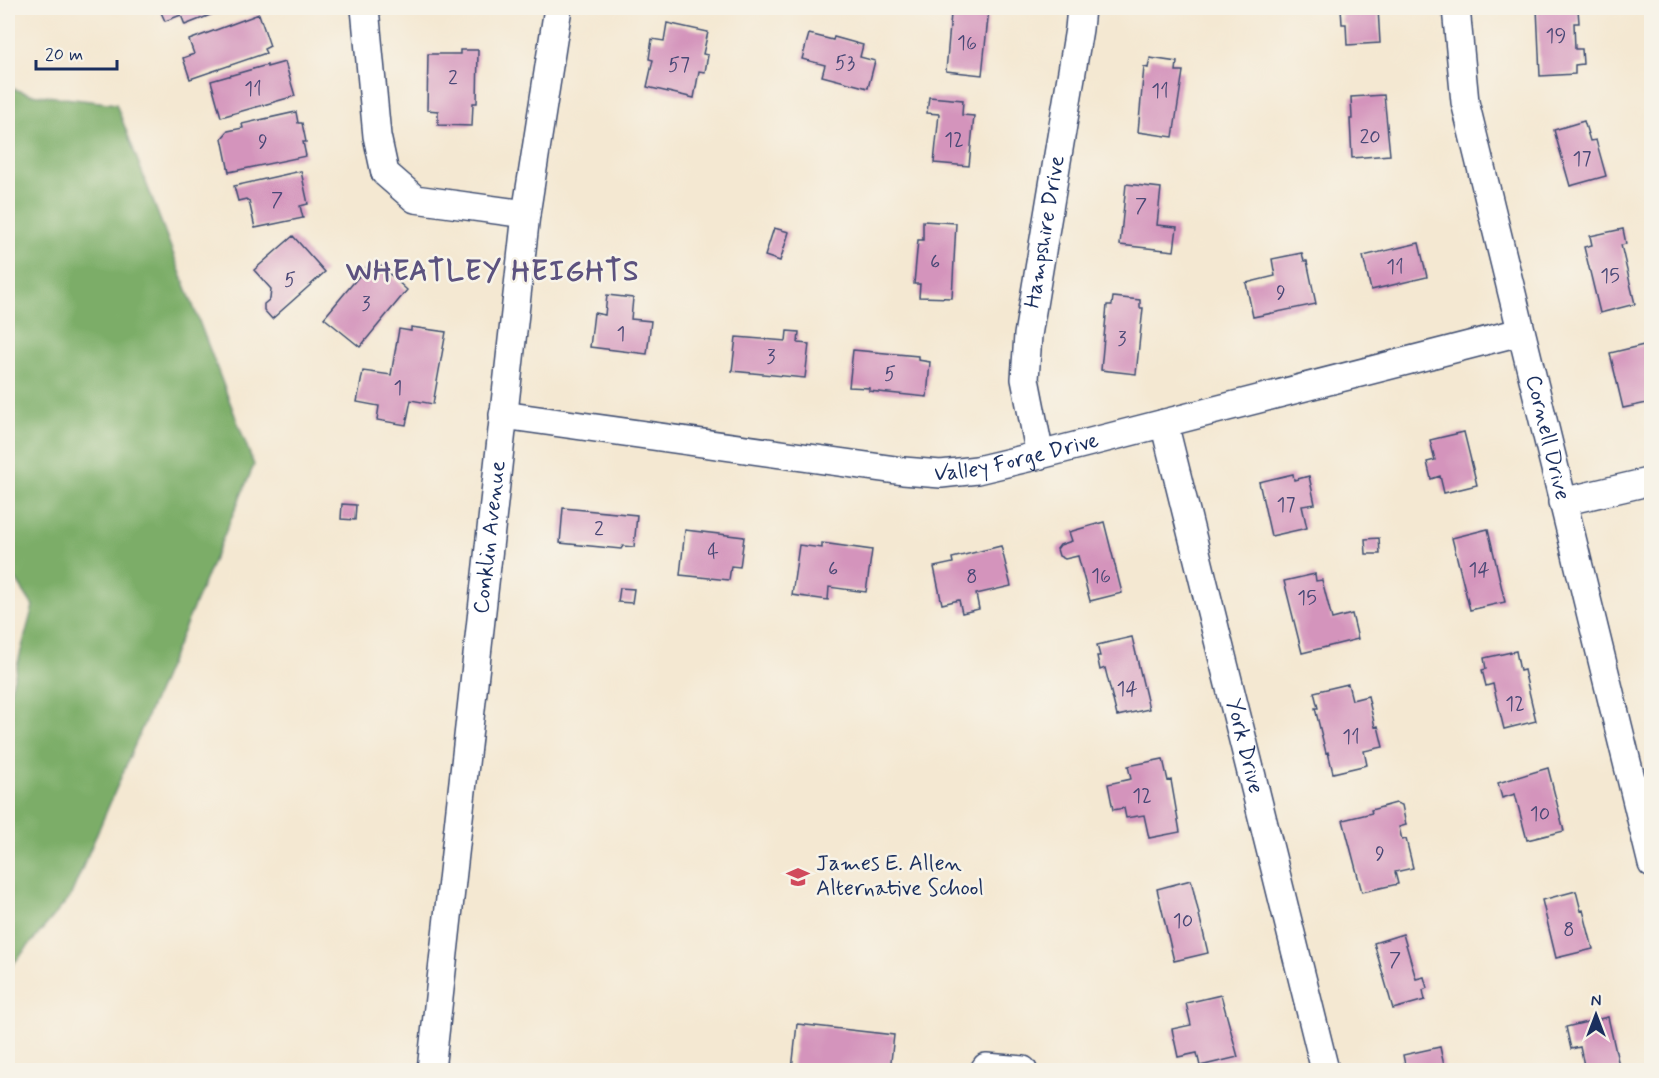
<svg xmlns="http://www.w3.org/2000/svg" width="1659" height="1078" font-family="Mynerve,sans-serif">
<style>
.forest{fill:#7bad68;stroke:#4b6e63;stroke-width:1.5}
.building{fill:#d494bc}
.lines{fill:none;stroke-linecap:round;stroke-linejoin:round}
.minor-casing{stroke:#3c4b6f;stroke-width:30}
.minor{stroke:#fff;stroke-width:27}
.labels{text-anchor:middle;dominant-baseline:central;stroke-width:5;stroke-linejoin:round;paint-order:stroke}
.number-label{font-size:20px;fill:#494876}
.street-label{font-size:22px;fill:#1b2f5e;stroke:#f7f3e8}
.poi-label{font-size:22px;fill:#1b2f5e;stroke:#f7f3e8;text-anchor:start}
.district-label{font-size:28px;font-weight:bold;letter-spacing:1.5px;fill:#5c527f;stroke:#f7f3e8}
</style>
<rect width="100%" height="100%" fill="#f7f3e8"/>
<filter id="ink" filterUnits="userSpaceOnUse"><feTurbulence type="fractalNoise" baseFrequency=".0167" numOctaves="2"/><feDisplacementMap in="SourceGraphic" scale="12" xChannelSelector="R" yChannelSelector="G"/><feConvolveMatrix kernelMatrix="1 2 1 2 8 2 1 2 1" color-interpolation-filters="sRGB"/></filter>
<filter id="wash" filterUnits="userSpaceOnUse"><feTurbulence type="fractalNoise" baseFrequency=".008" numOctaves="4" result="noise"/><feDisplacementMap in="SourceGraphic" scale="24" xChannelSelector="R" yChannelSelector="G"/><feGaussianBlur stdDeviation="1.35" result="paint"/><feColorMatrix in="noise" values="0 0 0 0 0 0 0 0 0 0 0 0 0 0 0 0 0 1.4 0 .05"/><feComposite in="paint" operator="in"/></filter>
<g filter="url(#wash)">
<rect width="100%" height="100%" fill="#f4e8d2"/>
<path class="forest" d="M8 87 30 94 116 104 254 465 70 897 8 970V700L33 606 8 567Z"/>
<g id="blocks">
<path class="building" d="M159 8H228L185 25 181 15 165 21Z
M957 8H989L982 75 946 71 951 14H956Z
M1341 8H1378L1380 43 1347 45 1346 24H1342Z
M1537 8 1578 9 1579 23H1574L1575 49H1582L1583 64 1575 65V74L1540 76Z
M259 14 270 46 264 49 266 53 190 79 183 58 194 54 189 40Z
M667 23 708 32 703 54 708 55 705 72 699 71 694 98 647 87 653 60 649 59 652 39 664 41Z
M809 34 833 40 834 37 863 45 860 57 875 61 868 88 822 76 825 65 802 59Z
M460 50H478L477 103H473L472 126 438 125V111L427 110 428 54H460Z
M1150 58 1177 62 1176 71H1183L1173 137 1138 132 1144 67 1148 68Z
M285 62 295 96 221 117 211 81 267 65V67Z
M1384 95 1390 155 1352 158 1350 119H1352L1351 97Z
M929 97 963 100 962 115 974 116 969 166 934 163 939 114 927 113Z
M296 112 298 123H302L306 142H303L306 156 229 172 222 138 228 131 243 128 242 124Z
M1584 121 1590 141 1596 140 1606 176 1570 186 1554 130Z
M301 171 308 204 300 206 303 218 255 228 249 201 246 199 238 201 234 186Z
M1126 184 1161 188 1157 225 1177 227 1174 251 1120 245Z
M923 221 956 223 952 298 919 297 920 284H914L918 240H923Z
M774 228 789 232 780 261 765 256Z
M1623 229 1626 244 1621 245 1635 304 1600 313 1584 247 1592 245 1590 236Z
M293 236 325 272 272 319 264 310V304L270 299 271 289 254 270Z
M1419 243 1427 277 1371 290 1363 256Z
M1302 253 1304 261H1307L1316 304 1253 317 1246 283 1275 276 1272 259Z
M370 263 378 269 381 266 407 290 360 347 324 318Z
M607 295 633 298 631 319 651 321 647 354 590 347 594 313 605 315Z
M1113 297 1140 300V308H1143L1136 374 1101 370 1107 305H1112Z
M411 327 446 332 433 404 411 400 406 425 377 420 379 406 357 402 363 371 391 375 399 329 411 331Z
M787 331 799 332 798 343 809 344 805 378 732 371 736 337 786 341Z
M1644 345 1649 365 1652 364V402L1623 408 1610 353Z
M853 350 918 356V360L930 362 927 397 869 391V388L849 387Z
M1464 432 1477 485 1444 493 1440 476 1431 479 1427 462 1435 460 1430 440Z
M1293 474 1294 480 1309 476 1315 504 1302 506 1307 528 1271 536 1259 482Z
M342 504 356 505 355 520 341 519Z
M563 508 637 515 634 547 623 546 621 549 560 543Z
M1104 522 1122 593 1090 601 1078 556 1065 559 1059 556 1057 549 1060 545 1072 541 1069 532Z
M1488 529 1505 602 1470 610 1452 538Z
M685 530 744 537 740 567 731 566 729 580 680 575Z
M1379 538 1380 554H1366L1365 539Z
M822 543 872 550 866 592 829 587 828 600 792 595 799 545 822 548Z
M1001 546 1011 586 976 594 979 609 962 613 959 600 942 604 934 567 953 563 952 558Z
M1315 574 1316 581 1322 580 1332 619 1352 614 1358 639 1302 653 1284 581Z
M620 588 634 589 632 603 618 602Z
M1132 637 1149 709 1117 716 1105 668 1100 670 1097 656H1100L1097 645Z
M1516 651 1520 671 1524 670 1536 721 1504 729 1493 684 1486 686 1482 670 1486 669 1484 658Z
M1348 684 1352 700 1368 696 1375 727 1378 726 1383 747 1364 751 1367 765 1333 773 1328 752 1326 753 1315 708H1318L1314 692Z
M1163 759 1168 781 1171 780 1180 832 1149 838 1144 815 1126 818 1124 808 1113 810 1108 784 1131 779 1128 766Z
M1548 768 1564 831 1527 840 1515 794 1502 798 1498 783Z
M1396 803 1402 805 1406 825 1399 827 1402 840 1406 839 1413 868 1395 872 1398 884 1362 892 1343 820 1372 813 1371 810Z
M1191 880 1208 953 1174 961 1157 889Z
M1576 891 1581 911 1583 910 1593 949 1556 958 1542 900Z
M1403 934 1416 979 1424 977 1427 988 1423 990 1425 1000 1393 1009 1374 943Z
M1221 995 1238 1057 1200 1066 1197 1053 1178 1057 1172 1029 1191 1025 1186 1003Z
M1608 1017 1620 1070H1585L1580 1047 1571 1049 1566 1027Z
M797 1024 894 1035 890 1070H792Z
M1440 1047 1445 1070H1406L1403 1055Z"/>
</g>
</g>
<g filter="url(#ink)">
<use href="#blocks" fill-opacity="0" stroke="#3c4b6f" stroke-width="1.5"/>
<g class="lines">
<g class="minor-casing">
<g id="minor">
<path d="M365 8 377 136 385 173 415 199 526 214"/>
<path id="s1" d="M1456 8 1465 102 1652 864"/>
<path id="s2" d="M503 415 903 471 941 474 977 470 1040 455 1520 332"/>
<path id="s3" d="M1164 423 1325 1070"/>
<path id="s4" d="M1040 455 1025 379 1028 335 1079 29 1081 8"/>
<path d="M1562 502 1652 481"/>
<path id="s5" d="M431 1070 526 214 558 8"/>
<path d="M984 1070 986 1067 1023 1070"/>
</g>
</g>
<use href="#minor" class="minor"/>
</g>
</g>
<defs>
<g id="school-bare" transform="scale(1.8)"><path d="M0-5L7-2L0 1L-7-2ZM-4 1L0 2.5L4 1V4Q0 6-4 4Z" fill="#d1495b" stroke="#f7f3e8" stroke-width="2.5" paint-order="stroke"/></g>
</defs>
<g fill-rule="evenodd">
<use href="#school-bare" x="798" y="877"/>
</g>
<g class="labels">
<g class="number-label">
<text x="1556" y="36">19</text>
<text x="967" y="43">16</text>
<text x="845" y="63">53</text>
<text x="679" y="65">57</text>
<text x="453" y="78">2</text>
<text x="253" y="89">11</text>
<text x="1160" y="91">11</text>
<text x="1370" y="137">20</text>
<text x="954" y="140">12</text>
<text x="263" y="142">9</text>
<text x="1582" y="159">17</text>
<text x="277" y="200">7</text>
<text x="1141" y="206">7</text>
<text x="935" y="262">6</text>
<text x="1395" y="267">11</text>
<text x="1610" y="276">15</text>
<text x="290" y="280">5</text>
<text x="1281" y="293">9</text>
<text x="366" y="304">3</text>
<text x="621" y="334">1</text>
<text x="1122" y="339">3</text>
<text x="771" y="357">3</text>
<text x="890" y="374">5</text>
<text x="398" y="388">1</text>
<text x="1286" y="505">17</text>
<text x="599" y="529">2</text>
<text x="713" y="552">4</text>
<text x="833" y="569">6</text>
<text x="1479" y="570">14</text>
<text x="1101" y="576">16</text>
<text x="972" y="577">8</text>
<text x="1307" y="598">15</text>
<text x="1127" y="689">14</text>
<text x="1515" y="704">12</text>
<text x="1351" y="737">11</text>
<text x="1142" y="796">12</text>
<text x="1540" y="814">10</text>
<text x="1380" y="854">9</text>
<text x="1183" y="921">10</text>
<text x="1569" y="930">8</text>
<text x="1395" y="960">7</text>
</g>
<g class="street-label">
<text stroke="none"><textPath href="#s4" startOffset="226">Hampshire Drive</textPath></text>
<text stroke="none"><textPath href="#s1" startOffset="440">Cornell Drive</textPath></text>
<text stroke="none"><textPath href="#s2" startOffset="519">Valley Forge Drive</textPath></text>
<text stroke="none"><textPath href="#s5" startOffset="536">Conklin Avenue</textPath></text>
<text stroke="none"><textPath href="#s3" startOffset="333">York Drive</textPath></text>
</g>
<g class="poi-label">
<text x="816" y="864">James E. Allen<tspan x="816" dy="25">Alternative School</tspan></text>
</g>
<g class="district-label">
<text x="493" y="272">WHEATLEY HEIGHTS</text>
</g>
</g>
<rect width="1659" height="1078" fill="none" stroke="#f7f3e8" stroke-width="30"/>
<g transform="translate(1596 1015)" stroke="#f7f3e8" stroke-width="4.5" paint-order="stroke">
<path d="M0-4.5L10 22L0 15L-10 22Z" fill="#1b2f5e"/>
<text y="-9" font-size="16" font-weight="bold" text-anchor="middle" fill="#1b2f5e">N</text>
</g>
<path d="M36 60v9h81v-9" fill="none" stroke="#1b2f5e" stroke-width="3"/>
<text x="45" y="60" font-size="18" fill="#1b2f5e" stroke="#f7f3e8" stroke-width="4.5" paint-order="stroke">20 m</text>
</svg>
